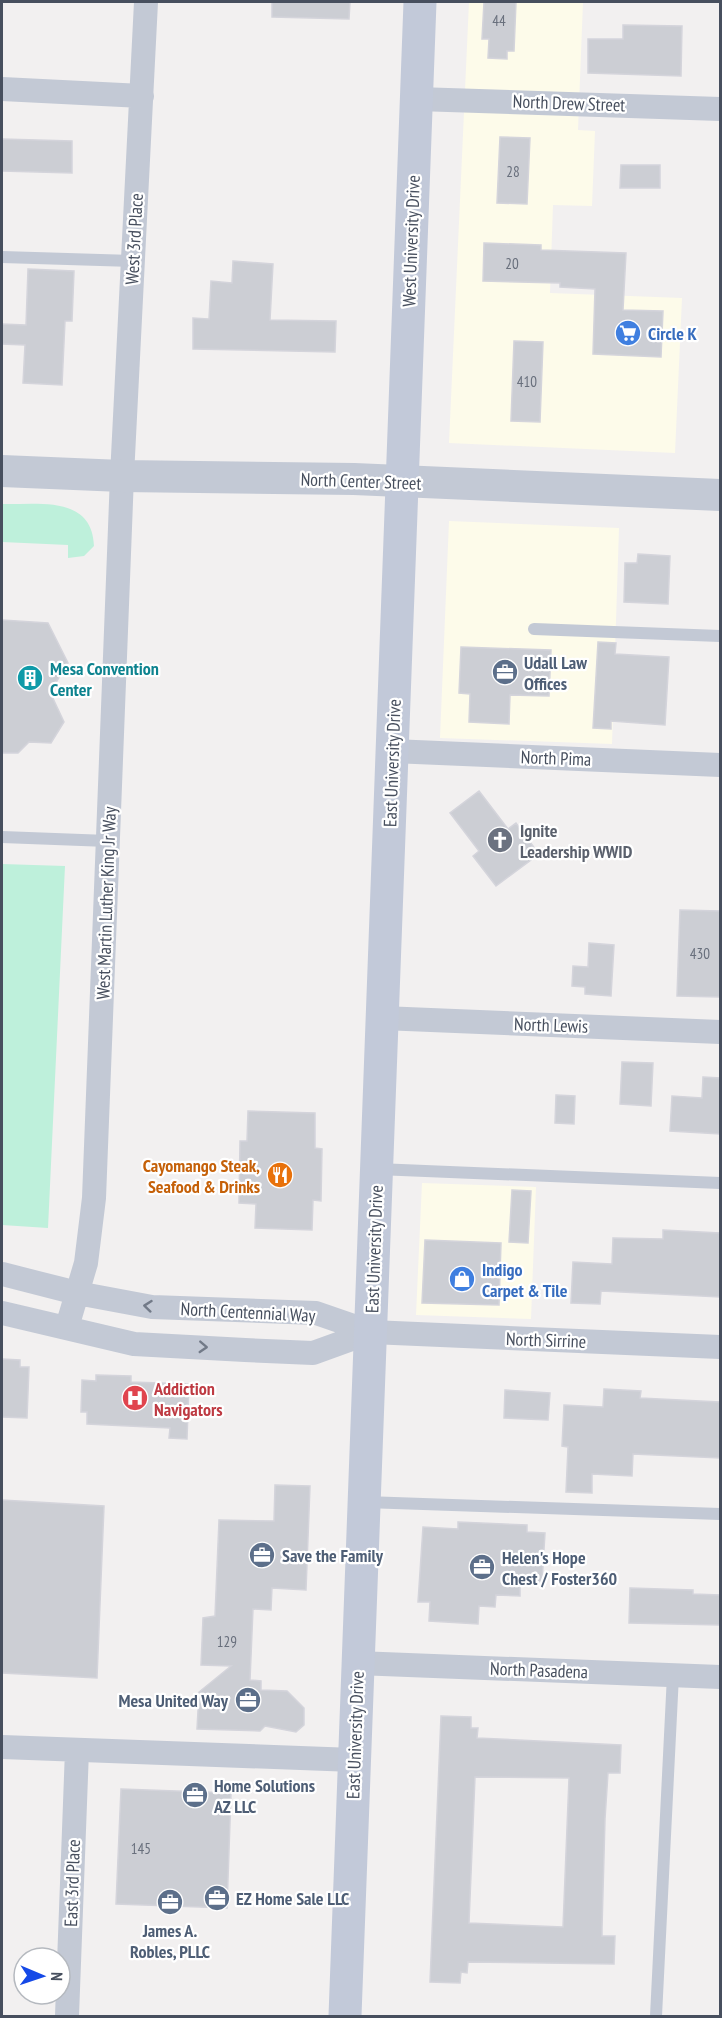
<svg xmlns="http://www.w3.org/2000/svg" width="722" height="2018" font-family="'PT Sans Narrow',sans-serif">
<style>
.commercial{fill:#fdfbea}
.green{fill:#bef0db}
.building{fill:#ccced4;stroke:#d4d4db;stroke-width:1.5;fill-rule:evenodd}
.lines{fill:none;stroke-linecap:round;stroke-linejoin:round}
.service{stroke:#c3c9d5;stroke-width:12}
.minor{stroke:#c3c9d5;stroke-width:24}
.tertiary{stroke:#c3c9d5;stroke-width:32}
.secondary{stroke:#c2c9d9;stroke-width:33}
.oneway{stroke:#727a88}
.labels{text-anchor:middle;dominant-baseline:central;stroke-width:4.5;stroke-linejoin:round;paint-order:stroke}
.number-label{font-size:15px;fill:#686f7c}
.street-label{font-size:18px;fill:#474f5e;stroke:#fff}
.shop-label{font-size:18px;font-weight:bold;fill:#366cbe;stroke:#fff;text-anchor:start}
.service-label{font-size:18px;font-weight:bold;fill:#4e5e75;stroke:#fff;text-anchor:start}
.culture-label{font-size:18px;font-weight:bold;fill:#0d838f;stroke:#fff;text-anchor:start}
.worship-label{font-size:18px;font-weight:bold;fill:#5b616d;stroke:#fff;text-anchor:start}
.food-label{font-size:18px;font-weight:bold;fill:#c56008;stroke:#fff;text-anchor:end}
.health-label{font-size:18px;font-weight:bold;fill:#be3a42;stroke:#fff;text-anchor:start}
</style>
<rect width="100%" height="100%" fill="#f2f0f0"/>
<path class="commercial" d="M469 2H583L578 130 595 131 592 206 553 205 550 293 682 298 675 453 449 443Z
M449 521 619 528 612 744 440 738Z
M422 1183 536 1187 531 1319 416 1315Z"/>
<path class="green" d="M2 504C39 505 92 495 94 546L84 556 68 558V545L2 542Z
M2 864 65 866 48 1228 2 1225Z"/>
<path class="building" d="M272 2H350L349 19 272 17Z
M484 2H516L514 51H507V59L488 58 489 39H482Z
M623 25 682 26 681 76 588 73V39H623Z
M500 137 530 138 527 204 497 203Z
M2 139 72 141V173L2 171Z
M621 165H660V188H620Z
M484 243 541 245V250L626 253 623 310 663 311 661 357 593 354 595 289 560 287V283L483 281Z
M233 261 273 264 270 320 336 321 335 352 193 349V318L209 319 211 281 232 283Z
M28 269 74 271 72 321H65L62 385 23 383 25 345 2 344V324L26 325Z
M514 341 543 342 540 422 511 421Z
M638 554 670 556 668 604 624 602 625 563H637Z
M2 620 48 623 68 663 50 692 64 722 51 743 29 742 18 753H2Z
M598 642 616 643 615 654 669 657 665 725 611 721V729L593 728Z
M461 647 551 650 549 696 510 695 509 724 469 722 470 694 459 693Z
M479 791 508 829 516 823 539 854 496 886 473 856 479 851 450 813Z
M680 910 720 911V997L677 996Z
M589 943 614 945 611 996 585 994V987L572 986 573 966 588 967Z
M622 1062 653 1063 651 1106 620 1104Z
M703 1077 720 1078V1134L670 1131 672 1096 702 1098Z
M556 1095 575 1096 574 1124 555 1123Z
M248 1111 315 1113V1148L322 1149 321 1201 313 1200 312 1230 255 1228 256 1204 239 1203 240 1141H247Z
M512 1190 531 1191 528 1243 509 1242Z
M663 1230 720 1233V1297L601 1291 600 1304 571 1303 573 1262 612 1264 613 1238 663 1239Z
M425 1240 501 1243 499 1305 422 1303Z
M2 1359 20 1360V1367H29L27 1418 2 1417Z
M96 1375 131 1376V1382L189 1384 187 1439 169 1438 170 1428 87 1424V1412H81L82 1380 96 1381Z
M604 1389 641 1391 640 1398 720 1402V1458L633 1454 632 1476 592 1474V1493L566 1492 568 1447 562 1446 564 1405 603 1407Z
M505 1390 550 1393 548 1420 504 1418Z
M275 1485 310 1486 306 1590 272 1588 271 1610 253 1609 250 1680 261 1681V1690L287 1691 304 1708V1725L296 1732 265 1726 260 1731 197 1729 199 1692 231 1666 201 1665 203 1618 215 1616 219 1520 274 1521Z
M2 1500 104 1506 97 1678 2 1673Z
M458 1522 527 1525V1532L545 1533 542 1582 520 1581V1596L496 1595 495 1607 479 1606 478 1624 429 1621 430 1602H418L423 1527 458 1529Z
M630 1588 693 1590V1594L720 1595V1625L629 1623Z
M441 1716 471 1717V1728H478L477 1738 621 1745 620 1773H608L605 1819 602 1928V1936H615L614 1964 468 1962 467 1973 461 1972 460 1983 430 1982ZM475 1777 569 1778 563 1927 469 1923Z
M121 1789 231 1793 227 1908 116 1904Z"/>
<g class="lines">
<path class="service" d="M2 257 133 261
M534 629 720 636
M2 837 108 841
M377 1169 720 1183
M365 1502 720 1514
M656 2016 673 1675"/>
<path class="minor" d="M2 89 142 96
M417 99 720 109
M392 751 720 765
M382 1018 720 1032
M2 1274 77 1293 152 1307 316 1313 371 1332 720 1347
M2 1313 134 1344 245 1350 313 1353 371 1332
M67 1327 86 1263 94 1198 122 476 146 2
M357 1663 720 1677
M2 1747 354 1760
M67 2016 77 1750"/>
<path class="tertiary" d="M2 471 122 476 354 479 720 495"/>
<path class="secondary" d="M345 2016 420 2"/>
</g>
<defs><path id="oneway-chevron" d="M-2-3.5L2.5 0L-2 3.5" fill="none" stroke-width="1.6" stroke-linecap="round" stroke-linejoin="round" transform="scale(1.5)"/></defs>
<g class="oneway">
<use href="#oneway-chevron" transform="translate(148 1306) rotate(-174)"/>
<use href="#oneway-chevron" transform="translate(203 1347) rotate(3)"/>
</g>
<defs>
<g id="supermarket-disc" transform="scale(1.35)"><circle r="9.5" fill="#3f7fe0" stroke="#fff"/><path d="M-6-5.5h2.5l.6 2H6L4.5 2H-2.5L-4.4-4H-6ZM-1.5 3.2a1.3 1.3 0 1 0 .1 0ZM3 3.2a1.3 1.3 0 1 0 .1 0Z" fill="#fff"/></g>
<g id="office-disc" transform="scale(1.35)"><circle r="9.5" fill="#5c6f8a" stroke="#fff"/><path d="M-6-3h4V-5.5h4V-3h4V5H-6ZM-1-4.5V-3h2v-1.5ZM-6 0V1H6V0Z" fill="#fff"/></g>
<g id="building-disc" transform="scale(1.35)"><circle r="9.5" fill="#0f9aa8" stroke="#fff"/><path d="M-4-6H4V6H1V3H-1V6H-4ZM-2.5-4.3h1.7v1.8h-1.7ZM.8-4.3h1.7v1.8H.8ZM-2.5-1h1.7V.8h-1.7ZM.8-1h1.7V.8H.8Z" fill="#fff"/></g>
<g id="church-disc" transform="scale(1.35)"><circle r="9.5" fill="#6b7280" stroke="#fff"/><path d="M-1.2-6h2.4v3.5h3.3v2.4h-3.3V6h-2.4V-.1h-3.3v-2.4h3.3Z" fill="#fff"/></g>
<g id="restaurant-disc" transform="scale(1.35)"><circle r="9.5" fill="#e8710a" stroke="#fff"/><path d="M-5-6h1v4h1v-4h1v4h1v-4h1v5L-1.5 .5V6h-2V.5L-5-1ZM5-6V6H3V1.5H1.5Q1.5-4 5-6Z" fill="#fff"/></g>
<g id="shop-disc" transform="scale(1.35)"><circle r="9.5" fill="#3f7fe0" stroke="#fff"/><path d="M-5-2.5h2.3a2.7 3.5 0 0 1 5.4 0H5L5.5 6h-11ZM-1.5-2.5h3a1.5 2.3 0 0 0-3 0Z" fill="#fff"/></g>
<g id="hospital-disc" transform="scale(1.35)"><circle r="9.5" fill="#e0444e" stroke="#fff"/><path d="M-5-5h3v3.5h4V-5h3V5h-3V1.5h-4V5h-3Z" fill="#fff"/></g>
</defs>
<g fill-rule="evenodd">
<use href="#supermarket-disc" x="628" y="333"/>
<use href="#office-disc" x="505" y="672"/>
<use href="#building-disc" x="30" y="678"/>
<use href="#church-disc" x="500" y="840"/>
<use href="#restaurant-disc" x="280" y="1175"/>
<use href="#shop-disc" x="462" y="1279"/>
<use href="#hospital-disc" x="135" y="1398"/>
<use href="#office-disc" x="262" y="1555"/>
<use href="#office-disc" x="482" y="1567"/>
<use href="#office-disc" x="248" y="1700"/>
<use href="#office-disc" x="195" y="1795"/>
<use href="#office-disc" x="217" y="1898"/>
<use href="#office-disc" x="170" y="1902"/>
</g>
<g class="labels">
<g class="number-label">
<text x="499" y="20">44</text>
<text x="513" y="171">28</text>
<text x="512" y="263">20</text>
<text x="527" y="381">410</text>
<text x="700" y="953">430</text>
<text x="227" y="1641">129</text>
<text x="141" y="1848">145</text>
</g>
<g class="street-label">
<text transform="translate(569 103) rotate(2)">North Drew Street</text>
<text transform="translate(134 239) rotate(-87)">West 3rd Place</text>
<text transform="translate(411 241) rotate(-88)">West University Drive</text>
<text transform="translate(361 481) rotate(2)">North Center Street</text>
<text transform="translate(556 758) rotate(2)">North Pima</text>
<text transform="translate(392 763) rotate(-88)">East University Drive</text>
<text transform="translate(106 903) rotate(-88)">West Martin Luther King Jr Way</text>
<text transform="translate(551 1025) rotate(2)">North Lewis</text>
<text transform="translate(374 1249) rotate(-88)">East University Drive</text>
<text transform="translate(248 1312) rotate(3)">North Centennial Way</text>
<text transform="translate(546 1340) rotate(2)">North Sirrine</text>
<text transform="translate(539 1670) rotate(2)">North Pasadena</text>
<text transform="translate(355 1735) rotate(-88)">East University Drive</text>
<text transform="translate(72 1883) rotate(-88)">East 3rd Place</text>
</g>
<g class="shop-label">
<text x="648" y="333">Circle K</text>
<text x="482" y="1269">Indigo<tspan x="482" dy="21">Carpet &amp; Tile</tspan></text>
</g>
<g class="service-label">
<text x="524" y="662">Udall Law<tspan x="524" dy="21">Offices</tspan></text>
<text x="282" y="1555">Save the Family</text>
<text x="502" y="1557">Helen's Hope<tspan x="502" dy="21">Chest / Foster360</tspan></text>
<text x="228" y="1700" text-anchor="end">Mesa United Way</text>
<text x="214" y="1785">Home Solutions<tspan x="214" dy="21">AZ LLC</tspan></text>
<text x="236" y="1898">EZ Home Sale LLC</text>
<text x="170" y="1930" text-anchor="middle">James A.<tspan x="170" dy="21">Robles, PLLC</tspan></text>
</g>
<g class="culture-label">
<text x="50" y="668">Mesa Convention<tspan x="50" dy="21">Center</tspan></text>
</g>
<g class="worship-label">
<text x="520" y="830">Ignite<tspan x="520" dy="21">Leadership WWID</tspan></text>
</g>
<g class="food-label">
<text x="260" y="1165">Cayomango Steak,<tspan x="260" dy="21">Seafood &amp; Drinks</tspan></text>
</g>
<g class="health-label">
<text x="154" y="1388">Addiction<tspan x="154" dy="21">Navigators</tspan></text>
</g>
</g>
<rect width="722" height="2018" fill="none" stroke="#474f5e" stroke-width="6"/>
<g transform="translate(42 1976) rotate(92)"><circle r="28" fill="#ffffff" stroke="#b5b9bf" stroke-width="1.5"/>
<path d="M0-4.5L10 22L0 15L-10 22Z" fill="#1549e7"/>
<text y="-9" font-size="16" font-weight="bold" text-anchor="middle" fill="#474f5e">N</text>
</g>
</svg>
